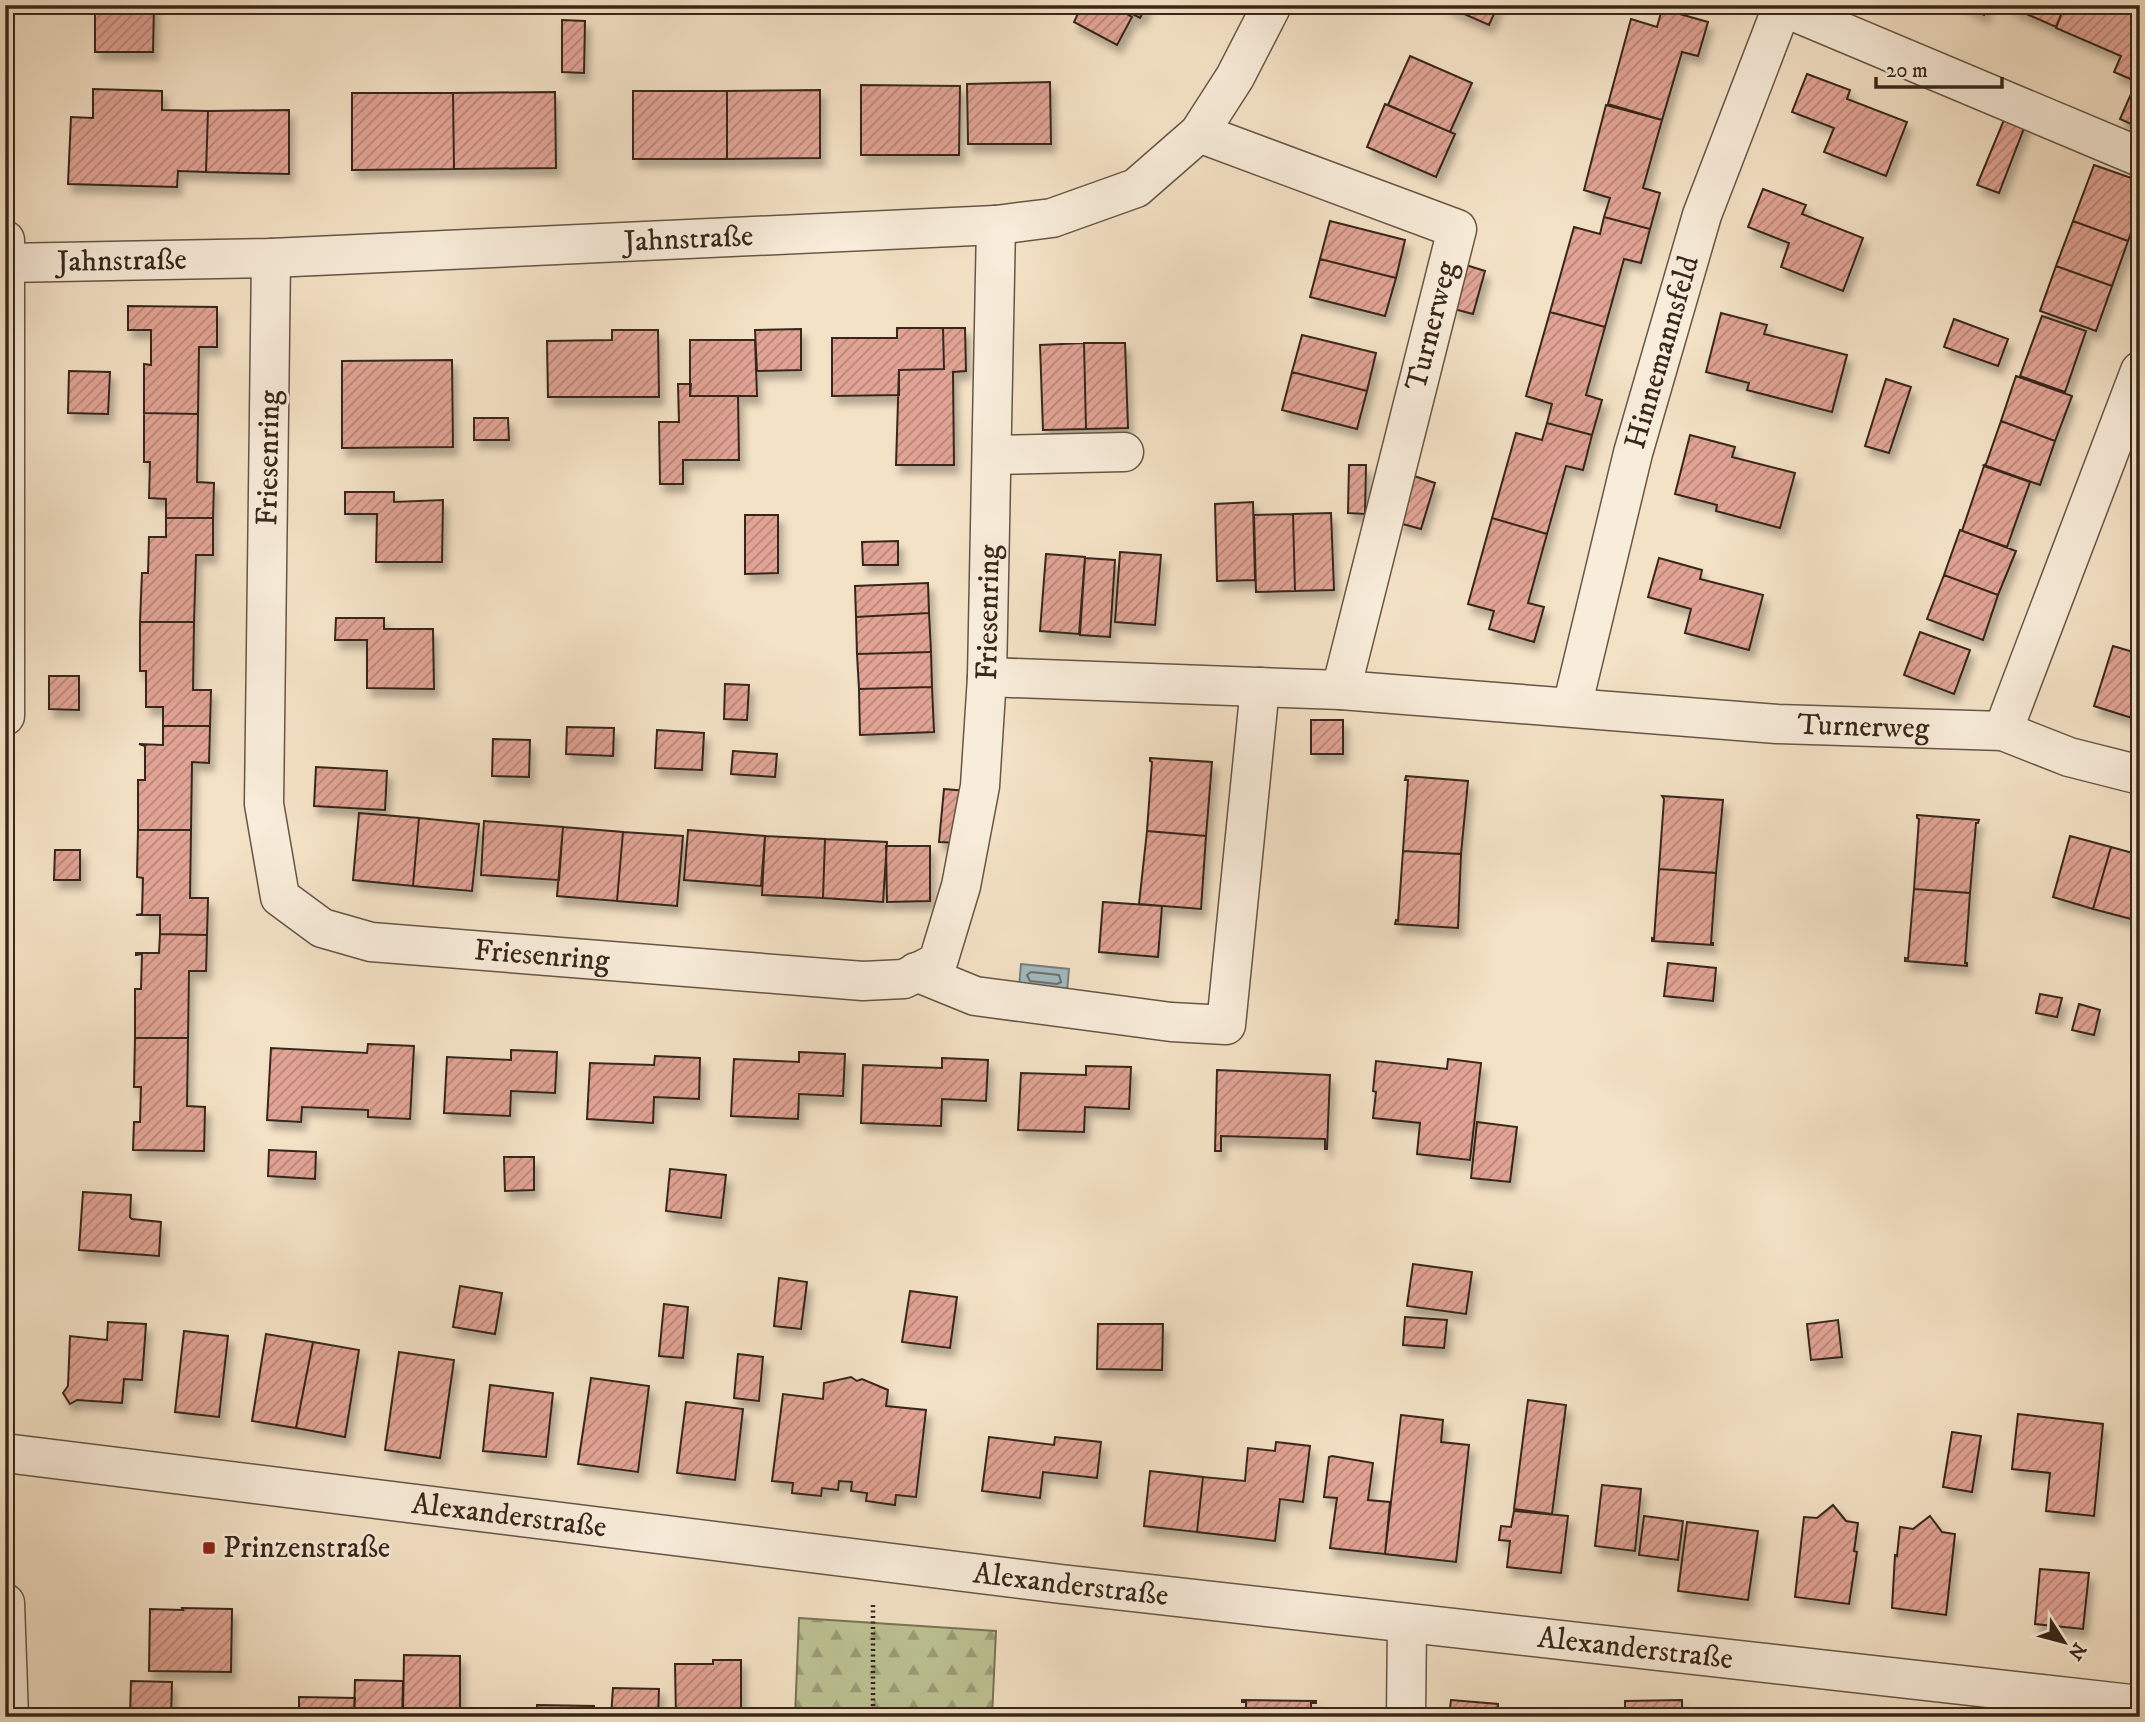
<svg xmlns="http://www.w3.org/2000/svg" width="2145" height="1722" font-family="'IM FELL DW Pica',serif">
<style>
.forest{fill:url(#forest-firs);stroke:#7a7558;stroke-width:2}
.water{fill:#a2bac0;stroke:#787f7e;stroke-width:2}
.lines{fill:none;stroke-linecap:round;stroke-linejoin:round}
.shore{stroke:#6d706e;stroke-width:2}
.building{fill:url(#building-hatch);stroke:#38271b;stroke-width:2;filter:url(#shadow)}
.minor-casing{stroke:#675646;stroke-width:41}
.path{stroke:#38271b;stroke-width:4.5;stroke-dasharray:2 3.5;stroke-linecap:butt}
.minor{stroke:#f8ecda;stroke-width:38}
.poi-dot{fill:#8f2418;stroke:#f8ecda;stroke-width:2.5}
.labels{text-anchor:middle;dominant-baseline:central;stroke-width:6;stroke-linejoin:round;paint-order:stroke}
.street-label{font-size:30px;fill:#38271b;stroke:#f8ecda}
.poi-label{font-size:30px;fill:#38271b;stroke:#f8ecda;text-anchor:start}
</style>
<defs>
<pattern id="forest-firs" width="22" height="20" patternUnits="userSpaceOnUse" patternTransform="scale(1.75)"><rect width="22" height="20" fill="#bdc394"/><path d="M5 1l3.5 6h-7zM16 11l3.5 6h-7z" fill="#9b9e78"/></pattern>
<pattern id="building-hatch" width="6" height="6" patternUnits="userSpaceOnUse" patternTransform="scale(1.75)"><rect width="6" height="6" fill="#e1a394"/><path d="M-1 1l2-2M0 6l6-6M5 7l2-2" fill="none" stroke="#b78578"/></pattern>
<filter id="shadow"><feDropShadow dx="4.5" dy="8" stdDeviation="3.5" flood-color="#0004"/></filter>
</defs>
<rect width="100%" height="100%" fill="#f4e2c6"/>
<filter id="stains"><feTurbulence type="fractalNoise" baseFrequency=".00286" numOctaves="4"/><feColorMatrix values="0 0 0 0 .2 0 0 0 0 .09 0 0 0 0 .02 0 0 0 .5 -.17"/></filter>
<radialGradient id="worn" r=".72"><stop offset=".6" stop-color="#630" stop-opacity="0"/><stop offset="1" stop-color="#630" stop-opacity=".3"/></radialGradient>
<path class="forest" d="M799 1618 996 1631 992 1717H795Z"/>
<path class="water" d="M1021 964 1069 969 1067 992 1019 987Z"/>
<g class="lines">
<path class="shore" d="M1031 972 1059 975 1061 982 1057 984 1030 981 1027 975Z"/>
</g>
<path class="building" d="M95 5H154L153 52H95Z
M1082 5H1111L1132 17 1117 45 1074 22Z
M1115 5H1147L1140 18Z
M1444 5H1498L1489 25Z
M1963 5H1988L1984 15Z
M2006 5H2065L2056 27Z
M2065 5H2140V83L2114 72 2121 56 2056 28Z
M1662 9 1708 22 1698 56 1682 52 1662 120 1608 104 1631 19 1657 27Z
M562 20 585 21 584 73 562 72Z
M1410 56 1472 83 1450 132 1388 105Z
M1807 74 1850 90 1847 99 1907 122 1886 176 1824 152 1834 128 1792 112Z
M1050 82 1051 144H968L967 84Z
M861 85 960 86 959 155H861Z
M2134 87 2140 90V128L2120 119Z
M93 89 162 91V110L208 111 206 172 178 171 177 187 68 184 71 117 93 118Z
M820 90V158L727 159V91Z
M633 91H727V159H633Z
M555 92 556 168 454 169 453 93Z
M352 93H453L454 169 352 170Z
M1385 104 1455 134 1436 177 1367 147Z
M1606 105 1662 120 1643 188 1660 193 1650 229 1604 217 1610 198 1584 190Z
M289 110V174L206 172 208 111Z
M2006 115 2026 123 1999 193 1977 185Z
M2094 165 2140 181V209L2128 241 2073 221Z
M1763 189 1806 205 1802 214 1863 238 1843 291 1781 267 1789 243 1748 227Z
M1604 217 1650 229 1641 263 1624 259 1605 327 1550 312 1574 227 1600 234Z
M1330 221 1405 240 1396 278 1320 259Z
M2073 221 2128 241 2112 286 2056 266Z
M1320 259 1396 278 1385 316 1310 297Z
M1466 265 1485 271 1473 314 1454 309Z
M2056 266 2112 286 2096 331 2040 311Z
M128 306 217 307V347H199L198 414 144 413V364L151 365V330H128Z
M1550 312 1605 327 1586 395 1602 400 1592 435 1547 423 1552 404 1526 396Z
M1721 313 1767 325 1764 334 1847 355 1832 412 1747 390 1749 383 1706 372Z
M2042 316 2086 331 2065 392 2020 376Z
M1954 319 2008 339 1998 366 1944 347Z
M897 328H943L944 369 899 370V395L832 396V338H897Z
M943 328H965L966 371 953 372 954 465H896L899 370 944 369Z
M801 329V370L757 371 755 330Z
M612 330H658L659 397H548L547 341 612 340Z
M1302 335 1376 353 1367 391 1292 372Z
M690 340H755L757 396H690Z
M1084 343H1125L1128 428 1086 429Z
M1084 343 1086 429 1043 430 1040 345Z
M452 360 453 447 342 448V361Z
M69 371 110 372 108 414 68 413Z
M1292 372 1367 391 1357 429 1282 410Z
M2016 376 2072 396 2055 441 2001 421Z
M1886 379 1911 387 1889 453 1865 446Z
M678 384H691L690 396H738L739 460H683V484H660L659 422H679Z
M144 413 198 414 197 482 214 483 213 518H166V499L149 498 150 462H144Z
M474 418H508L509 440H474Z
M2001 421 2055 441 2040 485 1984 465 1986 464Z
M1547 423 1592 435 1583 470 1566 466 1547 534 1492 518 1516 433 1542 440Z
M1690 435 1735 447 1732 457 1795 473 1780 528 1716 511 1717 505 1675 494Z
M1349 465H1366L1365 514 1348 513Z
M1984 466 2030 482 2007 547 1962 531Z
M1414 476 1435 483 1421 529 1399 523Z
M345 492H394V502L443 500 442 562H376L377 514H345Z
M1253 502 1255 580 1217 581 1215 504Z
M1331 513 1334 590 1295 591 1293 514Z
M1293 514 1295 591 1256 592 1254 515Z
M745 515H778V573L745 574Z
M166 518H213V555H196L194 622H140L142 573H148L149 537H166Z
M1492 518 1547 534 1528 603 1544 607 1534 642 1489 629 1494 611 1468 604Z
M1960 530 2016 551 1998 595 1944 575Z
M898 541V565H863L862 542Z
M1120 552 1161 555 1155 625 1115 622Z
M1046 554 1085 557 1079 634 1040 631Z
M1085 558 1115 560 1110 637 1080 635Z
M1659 558 1702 570 1700 579 1763 595 1749 650 1685 633 1691 609 1648 597Z
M1944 575 1998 595 1983 640 1927 619Z
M928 583 929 613 856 617 855 586Z
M929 613 931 652 857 654 856 617Z
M336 618H384V629H433L434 689 367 688V640H335Z
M140 622H194L193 690H211L210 726H163V707H146V671H140Z
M1920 632 1970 650 1954 694 1904 675Z
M2113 646 2140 654V695L2132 718 2094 706Z
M931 652 932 687 859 689 857 654Z
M49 676H79V710L49 709Z
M725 684 749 685 747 720 724 719Z
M932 687 934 732 860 735 859 689Z
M2140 695V721L2132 718Z
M1311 720H1343V754H1311Z
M163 726H210L209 763 192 762 191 830H138V780H145V746L139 744 163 745Z
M567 727 614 728 613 756 566 754Z
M657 730 704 733 702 770 655 768Z
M493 739 530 740 529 777 492 776Z
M733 751 777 754 775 777 731 774Z
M1150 758 1212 762 1206 836 1147 831 1152 762 1150 761Z
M316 767 387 771 385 810 314 806Z
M1406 776 1468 781 1461 854 1403 851 1408 780H1405Z
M944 789 967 791 962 843 939 842Z
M1662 796 1723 800 1716 873 1659 869 1664 799Z
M359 813 419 818 413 886 353 880Z
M1917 815 1979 820 1978 823H1976L1970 893 1914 889 1919 819 1917 818Z
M419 818 479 824 472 891 413 886Z
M484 821 563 827 559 880 481 875Z
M563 827 623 832 617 901 557 896Z
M138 830H191L190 898H208L207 935 160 934V915H136L142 914 143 878 137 877Z
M688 830 765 836 761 886 684 880Z
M1147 831 1206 836 1201 909 1139 904Z
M623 832 683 836 677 906 617 901Z
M765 836 825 839 823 898 762 895Z
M2070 836 2111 847 2093 909 2053 897Z
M825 839 887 842 883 902 823 898Z
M886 846H930V901L887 902Z
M2111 847 2140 855V902L2135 920 2093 909Z
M55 850H80V880H54Z
M1403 851 1461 854 1458 928 1395 924 1396 920 1398 921Z
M1659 869 1716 873 1711 943H1713V945L1652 941V938L1654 939Z
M1914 889 1970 893 1965 963H1967V966L1905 961V958L1908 959Z
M1103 902 1162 906 1158 957 1099 952Z
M2140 902V922L2135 920Z
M160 934 207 935 206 971H189L188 1038H135V989H141L142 954 136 955V953H159Z
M1668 963 1716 968 1713 1001 1664 996Z
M2040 994 2062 998 2057 1017 2036 1013Z
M2079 1004 2100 1010 2094 1035 2072 1030Z
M135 1038H188L187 1106 205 1107 204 1151 133 1150 134 1122H140L141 1087H134Z
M368 1044 414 1046 410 1119 368 1117V1110L302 1107 301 1122 267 1120 271 1048 367 1053Z
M511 1050 557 1052 555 1093 511 1091 510 1116 444 1113 447 1057 511 1060Z
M799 1052 845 1054 843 1096 799 1094 798 1119 731 1116 734 1059 799 1062Z
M655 1056 700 1058 699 1099 654 1097 653 1123 587 1119 590 1063 654 1065Z
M942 1058 988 1060 986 1101 942 1099 941 1126 861 1123 863 1065 942 1068Z
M1448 1059 1481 1063 1470 1160 1417 1154 1420 1123 1373 1118 1376 1092 1373 1091 1376 1061 1447 1069Z
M1086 1066 1131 1067 1129 1109 1085 1107 1084 1132 1018 1130 1021 1073 1086 1075Z
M1217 1070 1330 1075 1327 1149H1325V1139L1221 1136V1151H1215Z
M1477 1122 1517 1127 1510 1182 1471 1178Z
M269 1150 316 1152 315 1179 268 1176Z
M504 1157H534V1190L505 1191Z
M670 1169 726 1175 721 1218 666 1211Z
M83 1192 131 1195 130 1217 132 1219 161 1222 159 1256 79 1250Z
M1413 1264 1472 1272 1466 1314 1407 1306Z
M779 1278 807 1282 801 1329 774 1326Z
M460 1286 502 1293 495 1334 453 1327Z
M910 1291 957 1297 950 1348 902 1342Z
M664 1304 688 1307 683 1358 659 1356Z
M1405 1317 1447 1320 1444 1348 1403 1345Z
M1838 1320 1842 1357 1811 1360 1807 1324Z
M108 1322 146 1324 142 1380 124 1379 122 1403 77 1400 70 1404 63 1393 68 1386 70 1336 107 1340Z
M1098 1324H1163L1162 1370 1097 1369Z
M184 1331 228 1336 219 1417 175 1412Z
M266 1334 313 1342 296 1428 252 1421Z
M313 1342 359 1350 345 1437 296 1428Z
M399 1352 454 1360 440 1458 385 1450Z
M738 1354 763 1357 759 1401 734 1398Z
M851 1377 857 1381 862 1379 888 1390 886 1406 926 1410 916 1497 896 1495 895 1505 866 1501 867 1493 851 1491 852 1482 839 1481 838 1490 822 1488 821 1496 792 1493 793 1483 772 1481 783 1394 823 1399 824 1383Z
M591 1378 649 1386 638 1472 578 1464Z
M490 1385 553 1393 546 1457 483 1451Z
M1528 1400 1566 1405 1552 1514 1514 1509Z
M686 1402 743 1409 735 1480 677 1473Z
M2018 1414 2103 1424 2094 1516 2046 1511 2050 1473 2012 1469Z
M1401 1415 1443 1420 1441 1442 1469 1445 1456 1562 1385 1554Z
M1952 1432 1981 1436 1972 1492 1943 1487Z
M989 1437 1054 1445 1055 1437 1101 1442 1097 1478 1043 1472 1040 1498 982 1491Z
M1276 1442 1310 1446 1303 1502 1280 1499 1275 1541 1197 1532 1203 1477 1245 1481 1248 1448 1275 1451Z
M1332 1456 1373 1463 1368 1500 1390 1502 1385 1554 1330 1548 1337 1498 1324 1497 1329 1457Z
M1150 1471 1203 1477 1197 1532 1144 1526Z
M1602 1485 1641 1489 1635 1551 1595 1546Z
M1833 1505 1846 1521 1858 1523 1854 1551 1857 1552 1849 1604 1795 1597 1804 1517 1817 1518Z
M1514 1511 1568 1516 1561 1573 1507 1567 1510 1541 1499 1540 1501 1526 1511 1527Z
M1644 1516 1683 1521 1678 1560 1639 1555Z
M1930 1516 1942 1532 1955 1534 1946 1615 1892 1608 1895 1555 1897 1556 1900 1527 1913 1529Z
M1687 1522 1758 1531 1748 1600 1678 1591Z
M2040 1569 2089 1573 2083 1629 2035 1624Z
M182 1608 232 1609 231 1672 149 1671 150 1609 183 1610Z
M404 1655 460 1656V1714H403Z
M713 1660H741V1717H676L675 1664H713Z
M355 1680 403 1681 402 1717H354Z
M131 1681 172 1682 171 1717H130Z
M613 1688 659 1689 658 1717H611Z
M299 1697 355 1698 354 1717H299Z
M1242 1700 1316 1701V1703H1311V1717H1246V1702H1242Z
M1451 1700 1498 1704 1497 1717H1449Z
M1682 1700V1717H1625V1701Z
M537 1705 594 1706V1717H537Z"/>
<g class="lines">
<g class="minor-casing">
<g id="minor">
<path d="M1778 5 2140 157"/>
<path d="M1199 133 1457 229 1341 690"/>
<path d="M5 240V716"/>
<path id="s1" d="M271 258 264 804 280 897 322 928 371 942 863 981 904 979 938 962 961 886 980 786 987 677 996 225"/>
<path id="s2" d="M5 263 271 258 996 225 1052 218 1136 188 1199 133 1235 77 1272 5"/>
<path d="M992 455 1124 452"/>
<path id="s3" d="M987 677 1341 690 1777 724 2003 731 2140 371"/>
<path id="s4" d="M1572 707 1633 453 1702 215 1782 7"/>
<path d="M2003 731 2069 757 2140 775"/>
<path d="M916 972 975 996 1171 1022 1226 1025 1260 687"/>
<path id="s5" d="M5 1453 1061 1584 2140 1705"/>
<path d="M5 1603 9 1717"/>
<path d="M1406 1717 1407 1623"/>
</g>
</g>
<path class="path" d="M873 1717V1603"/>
<use href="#minor" class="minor"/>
</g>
<rect class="poi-dot" x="202" y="1541" width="14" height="14" rx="3.5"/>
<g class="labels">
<g class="street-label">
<text stroke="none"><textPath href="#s2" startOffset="684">Jahnstraße</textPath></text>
<text stroke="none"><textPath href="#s2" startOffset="117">Jahnstraße</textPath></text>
<text transform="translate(1432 326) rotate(-76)">Turnerweg</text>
<text stroke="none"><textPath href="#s4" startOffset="366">Hinnemannsfeld</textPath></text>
<text transform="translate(269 458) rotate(-89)">Friesenring</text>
<text stroke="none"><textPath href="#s1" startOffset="1671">Friesenring</textPath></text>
<text stroke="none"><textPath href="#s3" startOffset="878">Turnerweg</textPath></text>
<text stroke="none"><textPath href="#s1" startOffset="915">Friesenring</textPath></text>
<text stroke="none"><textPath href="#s5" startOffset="508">Alexanderstraße</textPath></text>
<text stroke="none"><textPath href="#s5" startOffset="1074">Alexanderstraße</textPath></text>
<text stroke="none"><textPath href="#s5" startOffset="1642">Alexanderstraße</textPath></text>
</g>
<g class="poi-label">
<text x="223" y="1548">Prinzenstraße</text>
</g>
</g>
<rect width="2145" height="1722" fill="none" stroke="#f4e2c6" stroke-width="28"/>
<rect x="7" y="7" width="2131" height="1708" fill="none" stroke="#38271b" stroke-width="3.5"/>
<rect x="14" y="14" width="2117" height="1694" fill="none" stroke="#38271b" stroke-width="2"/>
<g transform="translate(2064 1642) rotate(126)" stroke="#f8ecda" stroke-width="5" paint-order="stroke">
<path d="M0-5L12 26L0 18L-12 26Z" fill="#38271b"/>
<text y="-10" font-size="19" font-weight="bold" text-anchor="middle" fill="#38271b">N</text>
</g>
<path d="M1876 77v10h126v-10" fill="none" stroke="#38271b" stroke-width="3.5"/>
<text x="1886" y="77" font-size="21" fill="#38271b" stroke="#f8ecda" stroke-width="5" paint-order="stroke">20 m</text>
<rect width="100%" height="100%" filter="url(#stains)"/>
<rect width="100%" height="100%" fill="url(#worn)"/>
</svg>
